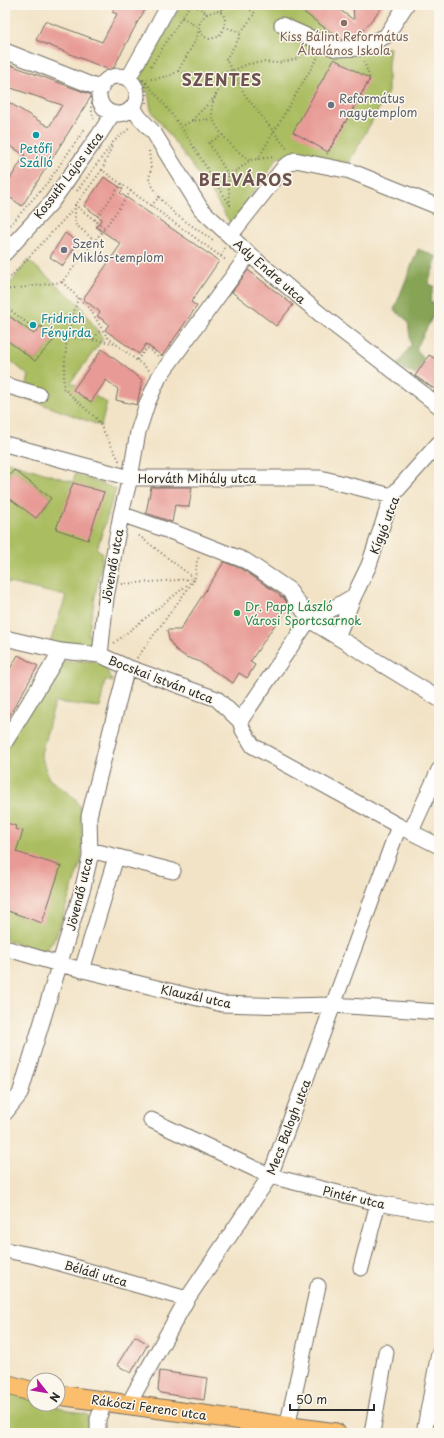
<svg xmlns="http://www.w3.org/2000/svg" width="444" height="1438" font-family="'Playpen Sans',sans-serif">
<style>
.green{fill:#aabd60;stroke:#6a7446}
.forest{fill:#87a456;stroke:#596840}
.building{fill:#e89b96}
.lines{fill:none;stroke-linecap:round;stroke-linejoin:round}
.minor-casing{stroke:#716b61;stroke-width:17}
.major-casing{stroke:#716b61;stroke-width:21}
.path{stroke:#716b61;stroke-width:2;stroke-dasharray:1 3;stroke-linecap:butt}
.minor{stroke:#fff;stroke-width:15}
.major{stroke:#fabe6d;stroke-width:19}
.education-dot{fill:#8d6e63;stroke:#fbf7ec;stroke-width:1.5}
.worship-dot{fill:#6b7280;stroke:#fbf7ec;stroke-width:1.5}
.culture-dot{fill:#0f9aa8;stroke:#fbf7ec;stroke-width:1.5}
.leisure-dot{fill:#2e9e5b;stroke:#fbf7ec;stroke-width:1.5}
.labels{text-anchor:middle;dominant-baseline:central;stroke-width:3;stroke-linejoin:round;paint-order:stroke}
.education-label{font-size:12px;fill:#785e54;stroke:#fbf7ec}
.worship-label{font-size:12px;fill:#5b616d;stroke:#fbf7ec;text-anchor:start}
.culture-label{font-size:12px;fill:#0d838f;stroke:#fbf7ec}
.street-label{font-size:12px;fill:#2b2b2b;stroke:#fbf7ec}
.leisure-label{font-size:12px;fill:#27864d;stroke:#fbf7ec;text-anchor:start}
.district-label{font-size:16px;font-weight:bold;letter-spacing:1px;fill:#6d5250;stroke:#fbf7ec}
</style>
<rect width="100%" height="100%" fill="#fbf7ec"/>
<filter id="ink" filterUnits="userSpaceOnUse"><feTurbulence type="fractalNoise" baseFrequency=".025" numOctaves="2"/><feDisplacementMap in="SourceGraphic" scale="8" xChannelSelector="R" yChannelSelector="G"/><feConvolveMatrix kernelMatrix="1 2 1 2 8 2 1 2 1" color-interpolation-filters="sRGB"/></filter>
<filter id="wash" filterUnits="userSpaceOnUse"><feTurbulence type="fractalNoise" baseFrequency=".012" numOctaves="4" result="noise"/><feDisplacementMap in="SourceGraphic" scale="16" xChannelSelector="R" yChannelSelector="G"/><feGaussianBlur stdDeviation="0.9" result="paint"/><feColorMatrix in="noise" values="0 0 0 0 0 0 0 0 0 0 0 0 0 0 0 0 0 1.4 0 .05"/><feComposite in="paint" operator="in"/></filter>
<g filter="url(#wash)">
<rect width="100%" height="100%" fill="#f2e3c6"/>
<path class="green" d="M181 5H294L344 42 390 48 388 64V92L345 170 278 157 231 224 210 190 151 110 148 92 137 82Z
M28 260 79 304 103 339 71 382 107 403 101 426 23 397 29 376 5 356V339L35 361 54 340 41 327 34 334 5 313V291Z
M5 461 73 482 75 474 116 489 97 549 103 553 88 635 102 638 100 655 48 648 66 596 5 582V505L11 497 36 518 51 498 14 470 5 481Z
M76 661C101 661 102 659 113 682L105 680 100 707 55 702 41 754 49 779 75 798 81 809 82 858 56 937 45 952 5 940V742L62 662Z
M5 1392 34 1400V1404H47L88 1415V1433H5Z"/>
<path class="forest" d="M418 249 437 257 428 284 434 286 430 301 438 306 416 349 424 359 416 375 397 366 411 345 408 321 394 310Z"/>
<g id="blocks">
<path class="building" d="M116 5H148L137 23 112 71 36 40 45 21 102 42 117 14 112 12Z
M294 5H333L354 20 353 5H384L356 39 341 40Z
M334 59 370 79 328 152 293 132Z
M5 63 92 95 22 206 5 194V187L25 155 5 143V100L49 127 62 105 5 86Z
M104 177 123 189 120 193 219 261 191 302 197 306 162 356 146 344 139 354 105 330 109 324 97 316 100 312 83 299 121 244 96 227 102 219 84 206Z
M65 233 78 242 63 266 50 257Z
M248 270 293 305 276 326 232 292Z
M5 313 34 334 41 326 54 340 35 361 5 339Z
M102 349 142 380 137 405 116 400 118 389 106 380 91 402 73 390Z
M429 355 439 361V392L415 376Z
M14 470 51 498 36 518 5 495V481Z
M73 483 104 492 88 540 56 529Z
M151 487H192L189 507 175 505 172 522 146 513Z
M224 562 242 569 280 595V596L284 598 288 605 250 662 255 665 247 678 239 673 233 683 198 661 186 657 175 649 169 640 167 630H180Z
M18 655 38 666 5 723V678Z
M7 823 16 826 15 829 23 831 16 852 61 866 42 923 5 910V828Z
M135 1336 148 1344 131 1373 117 1365Z
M160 1371 207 1378 204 1400 161 1393 158 1390Z"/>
</g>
</g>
<g filter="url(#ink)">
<use href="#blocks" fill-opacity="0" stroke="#716b61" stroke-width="1"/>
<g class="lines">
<g class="minor-casing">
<path id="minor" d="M282 25 336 49 360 48 386 36 406 5
M5 51 101 89
M99 95a19 19 0 1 1 38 0a19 19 0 1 1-38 0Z
M128 79 169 5
M133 107 139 117 154 133 201 209 249 254 320 314 439 406
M230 236 285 166 295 160 350 171 439 207
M5 253 51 203 99 135 113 113
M5 385 39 395
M5 444 130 478H320L392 496
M121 514 175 533 246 561 288 589 311 621 439 699
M337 637 354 596
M5 638 61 651 100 655 127 667 217 699 240 721 243 730 253 746 399 826 439 846
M100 655 106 598 121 514 130 478 138 432 147 404 159 377 249 254
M240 721 306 624 354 596 369 565 392 496 439 443
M5 742 61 651
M411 831 439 770
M90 850 173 871
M5 948 59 964 222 1004 286 1006 333 1005 439 1012
M82 970 116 857
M5 1113 20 1094 83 887 90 857 89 816 127 667
M151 1120 270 1176 378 1203 439 1214
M5 1250 35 1256 187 1299
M361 1268 378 1203
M128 1405 187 1299 270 1176 399 826
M287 1427 318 1286
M98 1433V1419L105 1401
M372 1433 386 1352
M424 1433 439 1353"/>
</g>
<g class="major-casing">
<path id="major" d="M5 1384 34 1392
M58 1395 336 1433"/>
</g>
<path class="path" d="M194 5 207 14 201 5
M223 5 220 12 227 5
M217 11C230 15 225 29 218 37L209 39C191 31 200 13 217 11Z
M224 27 241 32 238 40 226 59 245 95 288 150
M241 32 255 13 243 5
M151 66 190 5
M178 71 203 75 232 71 248 64 263 62 278 63 297 59 305 48
M232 71C225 81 214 94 212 106 208 125 235 151 250 160
M104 76 117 74
M142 80 146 83V103
M143 80 159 78 171 75 178 71 197 38 199 28 182 17
M146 83 161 100 181 127 191 121 213 119
M93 99 91 108 94 119
M192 120 216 96
M181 127 230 205 228 174
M223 135 209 143 228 174 238 170 250 160 275 157
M149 151 151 169 149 180 159 197 151 206
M327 154 370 79 364 61
M258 159 319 55
M102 170 112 146
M77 191 114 141 130 128
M159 197 175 214 214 241
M95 220 121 184
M105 228 131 191
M5 231 48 182 84 130 87 128
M221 256 225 248
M62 282 90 309 107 337 149 370
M5 283 68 215 102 170 227 261
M5 290 62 282 105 228 75 205V224L94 240
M78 298 67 335 63 388 97 419 120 462
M5 306 31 326H41L52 336 67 335
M67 337 93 340 101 329
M93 340 113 343
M137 360 147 348 159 357
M122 584 193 579
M114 643 195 579 197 561 200 555
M137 658 195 579 138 535"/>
<use href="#minor" class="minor"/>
<use href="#major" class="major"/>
</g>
</g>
<circle class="education-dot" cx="344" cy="23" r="4"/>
<g class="worship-dot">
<circle cx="331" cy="105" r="4"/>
<circle cx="64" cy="250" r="4"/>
</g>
<g class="culture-dot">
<circle cx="36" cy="135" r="4"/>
<circle cx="33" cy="325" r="4"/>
</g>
<circle class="leisure-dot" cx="237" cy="613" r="4"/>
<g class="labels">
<g class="education-label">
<text x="344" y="36">Kiss Bálint Református<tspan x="344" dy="14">Általános Iskola</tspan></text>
</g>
<g class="worship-label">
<text x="339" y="98">Református<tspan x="339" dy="14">nagytemplom</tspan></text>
<text x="72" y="243">Szent<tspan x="72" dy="14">Miklós-templom</tspan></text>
</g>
<g class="culture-label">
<text x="36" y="148">Petőfi<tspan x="36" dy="14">Szálló</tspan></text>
<text x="41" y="318" text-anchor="start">Fridrich<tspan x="41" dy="14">Fényirda</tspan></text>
</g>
<g class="street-label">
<text transform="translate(68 175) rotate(-53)">Kossuth Lajos utca</text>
<text transform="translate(270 271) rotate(41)">Ady Endre utca</text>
<text x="197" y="478">Horváth Mihály utca</text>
<text transform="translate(384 525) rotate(-69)">Kígyó utca</text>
<text transform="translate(112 566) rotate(-80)">Jövendő utca</text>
<text transform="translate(161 679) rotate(21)">Bocskai István utca</text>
<text transform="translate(79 894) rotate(-76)">Jövendő utca</text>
<text transform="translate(196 996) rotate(12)">Klauzál utca</text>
<text transform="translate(288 1127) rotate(-69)">Mecs Balogh utca</text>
<text transform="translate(354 1197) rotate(13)">Pintér utca</text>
<text transform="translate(96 1273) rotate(16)">Béládi utca</text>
<text transform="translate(149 1407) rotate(8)">Rákóczi Ferenc utca</text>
</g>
<g class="leisure-label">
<text x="245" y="606">Dr. Papp László<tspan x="245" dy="14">Városi Sportcsarnok</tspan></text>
</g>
<g class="district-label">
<text x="222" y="79">SZENTES</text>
<text x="246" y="179">BELVÁROS</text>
</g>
</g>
<rect width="444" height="1438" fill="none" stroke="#fbf7ec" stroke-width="20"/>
<g transform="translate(46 1392) rotate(121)"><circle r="19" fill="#fbf7ec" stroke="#a8a59f"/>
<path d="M0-3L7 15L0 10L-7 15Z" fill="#b5179e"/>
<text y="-6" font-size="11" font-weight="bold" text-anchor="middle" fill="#2b2b2b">N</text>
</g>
<path d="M290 1404v6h84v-6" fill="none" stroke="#2b2b2b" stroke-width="2"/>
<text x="296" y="1404" font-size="12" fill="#2b2b2b" stroke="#fbf7ec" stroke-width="3" paint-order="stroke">50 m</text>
</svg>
